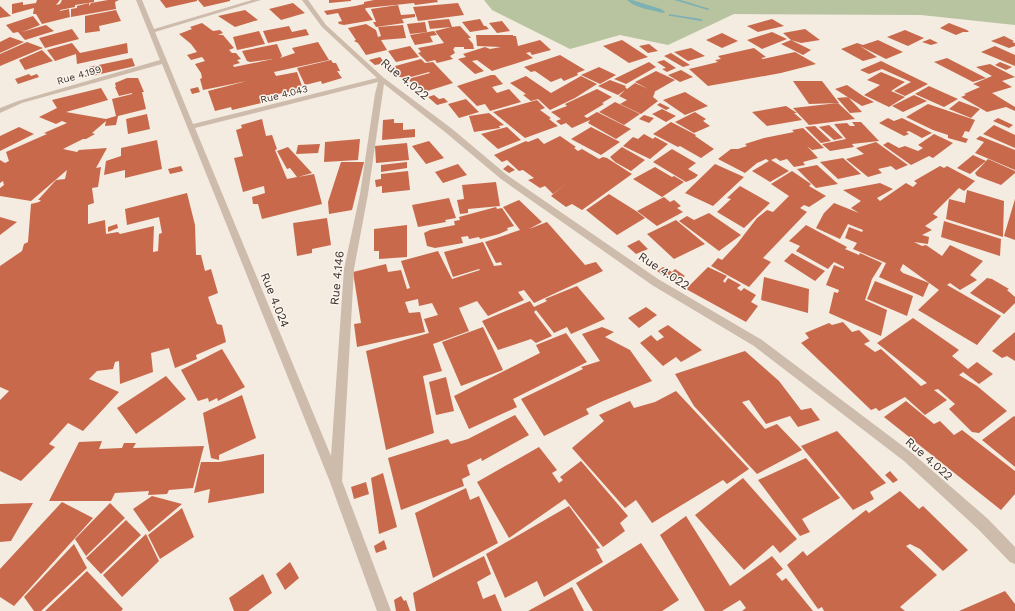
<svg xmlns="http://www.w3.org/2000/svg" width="1015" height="611" font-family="'Work Sans',sans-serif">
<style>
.green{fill:#b8c4a0}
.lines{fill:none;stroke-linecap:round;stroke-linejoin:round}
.stream{fill:#7fb0b2;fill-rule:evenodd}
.building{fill:#c8694b}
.minor{fill:#cdbbac;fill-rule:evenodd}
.labels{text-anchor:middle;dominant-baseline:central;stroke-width:3;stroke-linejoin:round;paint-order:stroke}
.far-street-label{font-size:10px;fill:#3b302b;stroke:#fbf5ee}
.street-label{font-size:12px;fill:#3b302b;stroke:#fbf5ee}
</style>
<rect width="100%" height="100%" fill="#f4ebe1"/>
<path class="green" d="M484 0H1015V25L921 15 734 14 668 45 620 35 570 49 492 10Z"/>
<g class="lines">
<path class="stream" d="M627 0H632L661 9 665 12 663 13C652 10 635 8 627 0Z
M674 0H681L710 9 708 10Z
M669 14 701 19 703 20 701 21 671 16H669Z"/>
</g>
<path class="building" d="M37 0H60L56 5 60 4 62 0H94V2L75 5V7L60 10V11L69 9 70 17 42 24 36 14H33L34 8 12 14V4L23 2V5L36 3Z
M108 0H119L115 2 116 9 71 17V9L77 8V6L89 3V6L91 3Z
M160 0H197V1L166 8Z
M198 0H230V1L204 7Z
M329 0H351V1L329 3Z
M374 0H437L438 2 415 5 414 3 366 8 365 9 373 20 344 25 339 24 338 22 342 21 338 13 327 15 324 11 355 6 364 4V2Z
M293 3 305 13 281 20 269 9Z
M458 3 464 15 418 21 413 7Z
M398 5 401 15 415 14V17L402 19 404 23 376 27 373 22H376L371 9Z
M0 6 11 16 0 18Z
M116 10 121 21 99 26 100 31 85 33V16Z
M245 10 258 20 235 27 218 16Z
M33 16 40 25 22 32 46 25 54 31 25 40 18 32 13 33 6 25Z
M449 19 452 27 460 26 471 38H468L473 44 474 49H464V47H454L455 48 453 49 455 53 450 56 453 59 437 63 435 60 427 62 418 53 421 52 418 48 444 43 435 31 451 27 430 29 428 21Z
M480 19 484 26H486L489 29 470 32 462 22Z
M772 19 784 26 758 32 747 26Z
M502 21 510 31 497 33 489 23Z
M425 22 427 32 410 34 407 24Z
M202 23 213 31 220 30 223 33 218 35H223L234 48 229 50 232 53H236L241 59 237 60 240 63 233 65 234 67 273 59 250 62 247 61 242 51 277 44 282 56 280 58 295 53 292 48 318 42 329 60 274 72 276 76 297 72 303 89 278 94V98L270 101 232 110 231 107 215 111 208 91 247 81 203 90 200 79 202 78 201 73 195 64 205 61 202 57 191 60 187 55 197 52 191 44 179 34 192 29 190 27Z
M949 23 967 30 969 32H963L956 35 940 28Z
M366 24 376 30 378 37 381 36 378 27 403 25 406 38 381 40 387 50 366 55 358 43 354 41 356 40 348 28Z
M289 26 292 32 306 29 309 35 268 43 263 31Z
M72 29 79 39 45 48 39 38Z
M805 29 820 40 801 43 791 40 783 33Z
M905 30 924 38 908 46 887 37Z
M259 31 265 44 237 50 233 37Z
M434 31 437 35 430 36 433 42 415 45 410 35Z
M772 32 787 39 762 49 747 40Z
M722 33 738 41 722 48 706 40Z
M476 35H513V36H516L518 46 540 40 551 50 532 55 530 52 526 53 533 58 492 71 477 60 472 61 484 71 475 74 458 59 466 57 463 54 485 47 490 49 501 47 477 46Z
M1004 36 1014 41 1012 42 1015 43V46L1009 48 991 41Z
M10 37 24 42 0 53V42Z
M930 39 938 43 931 45 922 42Z
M622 40 648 57 629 63 603 46Z
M791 40 811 50 803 55 781 44Z
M878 40 903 52 886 59 860 46 877 57 863 61 841 49 857 43 863 45Z
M27 42 43 48 0 66V54Z
M72 43 80 53 127 43 128 53 77 64 76 54 55 61 47 50Z
M649 44 658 51 648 53 639 46Z
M410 46 419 57 396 62 388 51Z
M995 46 1015 55V66L981 52Z
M691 48 705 56 688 61 674 52Z
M754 48 766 57 761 58 763 59 795 52 816 64 781 73 708 86 689 69 718 62 715 60 721 59 718 56Z
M42 50 53 61 25 70 19 60Z
M671 53 690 65 683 67 664 56Z
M560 55 585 70 577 73 578 75 564 81 561 78 551 82 535 71 531 72 524 67Z
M380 57 385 63 375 65 369 60Z
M132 58 135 66 92 76 89 67Z
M947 58 986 78 973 82 934 62Z
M421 59 425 63 433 62 453 83 421 93 408 79 430 73 429 72 404 79 401 77H396L388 68Z
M331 60 333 63H336L340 71H337L342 78 322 84 321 81 305 85 297 68Z
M664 60 676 68 667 72 662 69 666 68 657 62Z
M881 61 928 84 905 96 894 91 911 82 882 69 869 74 860 70Z
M649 62 656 67 626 84 614 79Z
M1000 62 1012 67 1006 70 995 65Z
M990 64 1015 77 1002 81 1012 87 992 93 1015 107V111L1006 107 987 112 961 97 966 95 964 94 980 87 973 84 992 76 976 67Z
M599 67 616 75 600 84 581 75Z
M681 70 693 77 680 82 668 75Z
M656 71 675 80 654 92 635 82Z
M881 72 905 82 891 91 905 97 889 107 864 95 880 85 867 80Z
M29 74 31 76 37 74 39 77 18 84 15 79Z
M491 75H495L503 84 492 87 497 93 509 89 521 102 490 111 485 104 477 106 457 86Z
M526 76 551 93 581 76 597 84 575 98 550 110 538 99 531 101 523 95 526 94 510 83Z
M127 78H138L144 92H142L146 109 118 116 116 125 105 126 106 121 92 133 95 134 86 139H83L63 149 77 152 79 150 107 148 96 168 101 167 98 187 92 188 94 203 88 205V224L105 220 106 234 118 232 120 234 154 226 153 252 158 251 159 234 162 233 159 217 127 225 125 209 187 193 195 225 196 255H201L205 271 211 269 218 293 208 297 217 324 222 325 226 342 196 355 197 359 175 368 169 348 151 353 153 372 120 384 119 361 115 362 113 369 97 371 89 379 119 392 83 431 68 423 49 444 55 447 21 481 0 471V400L9 391 0 387V266L22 251 24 244 28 242 31 204 39 202 41 200H38L56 180 65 179 67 170 31 201 0 196V188L4 185 3 181 0 183V160L5 163 9 161 6 152 47 134 44 133 67 123 62 121 56 124 39 117 57 108 52 100 101 88 108 100 66 112 106 119 116 116 112 99 132 94V93L119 96 115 87H116L115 83Z
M610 80 626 86 625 87 627 89 635 83 655 92 653 97 658 101 641 114 620 104 627 100 619 96 625 90 618 95 598 86Z
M793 81H822L839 103 809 104Z
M847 85 863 96 874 102 862 106 835 89Z
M929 86 958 99 944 107 915 94Z
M198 87 200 92 192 94 190 89Z
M597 89 612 97 602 103 604 104 584 116 587 118 597 112 631 129 616 139 588 123 590 120 572 128 566 123 561 125 556 121 561 119 551 112 567 106 565 104Z
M685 92 708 106 685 115 663 100Z
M434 95 439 99 444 98 448 102 437 105 428 97Z
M914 95 927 101 903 112 892 106Z
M848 97 862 112 850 113 837 98Z
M466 99 479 112 459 118 448 104Z
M537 100 545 108 540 110 551 118 549 119 558 126 525 138 493 112Z
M959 101 980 109 971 118 949 109Z
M615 102 640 114 624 125 599 112Z
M660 103 670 108 666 110 657 105Z
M838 103 855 119 809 125 793 108Z
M928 104 975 120 969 132 965 131 962 137 968 139 966 143 948 138V135L933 130 906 117Z
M786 106 797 113H794L802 120 767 126 752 112Z
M662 109 676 116 666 122 652 114Z
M695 112 706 119 703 121 710 126 694 133 675 122Z
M489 113 504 125 499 126 500 128 474 132 469 116Z
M147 114 150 129 128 134 126 119Z
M644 115 654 118 649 123 639 119Z
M888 118 894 121 902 118 932 133 922 138 909 131 906 132 909 134 904 136 879 123Z
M998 118 1013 125 1009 128 993 121Z
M262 119 266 136 272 135 277 149 275 150 287 179 297 177 290 168 287 169 277 151 288 147 312 173 298 177 314 174 322 204 262 219 258 204H253L252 197 265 193 264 186 243 192 234 158 243 156 236 130 242 128 241 125Z
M394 119V123H403V130L415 129V137L382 140 383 120Z
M671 122 696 135 695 136 714 149 701 158 680 146 678 147 653 134Z
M852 122H861L879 141 852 144 854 147 830 151 822 144 846 139 834 124 847 123 850 126H855Z
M829 125 843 138 834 140 819 127Z
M994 125 1015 135V148L983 134Z
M815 126 831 141 821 143 805 127Z
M19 127 34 134 0 151V136Z
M507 127 521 140 498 149 481 134Z
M591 127 620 142 601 155 571 139Z
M803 128 824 148 812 150 807 146 818 158 803 162 805 165 794 167 787 159 780 161 776 158 771 160 789 171 770 182 752 171 769 161 766 159 757 163 745 173 718 159 731 149H738L747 146 745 144 764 138 794 132 792 130Z
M644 134 653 139 655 137 668 144 650 159 623 146 633 137 638 139Z
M934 134 953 143 933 158 929 156 911 165 883 145 888 142 899 148 905 146 918 151 923 148 918 145Z
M560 136 576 147 574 148 578 151 582 149 599 159 603 157 607 158 632 174 582 210 572 204 566 207 551 196 568 182 553 194 545 186 540 188 528 180 534 178 523 170 519 171 507 160 502 162 494 155 526 141 528 142 538 138 544 144Z
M980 136 1015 150V170L975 153 984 142 976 139Z
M360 139 358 160 324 162 325 142Z
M157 140 162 169 125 178V170L104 175 106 161 121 156V148Z
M429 141 444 158 426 164 412 146Z
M876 142 908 165 896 170 891 166 878 169 882 173 868 177 846 159 864 154 856 148Z
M407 143 409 160 376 163 375 146Z
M320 144 318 153 296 154 298 145Z
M622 147 645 160 631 171 615 162 610 157Z
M672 149 696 163 688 169 698 175 695 178 686 182 653 162Z
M973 155 986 161 970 174 957 168Z
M843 158 861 174 838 179 820 162Z
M988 159 1015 171V173L1001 185 977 176 975 173Z
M341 162H364L352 210 329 214 328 202Z
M407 162V168L381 172V165Z
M458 164 467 175 443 183 435 172Z
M715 164 744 177 713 206 685 193Z
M508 165 515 170 509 173 503 169Z
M817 165 838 184 816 188 797 169Z
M181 166 183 171 170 174 168 169Z
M940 166 944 168 947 166 975 181 964 191 959 188 933 214 938 217 925 226 932 230 922 235 929 237 928 244 914 242 922 246 926 245 942 256 950 245 983 261 970 275 977 280 960 290 950 283 947 285 1001 316 977 345 918 310 939 290 903 264 900 270 903 273 929 283 923 297 879 277 886 263 853 249 857 243 845 238 849 227 862 232 863 230 848 224 840 239 816 228 824 213 834 203 859 213 851 208 861 201 843 190 880 183 893 189 877 198 880 201 906 183 913 187 917 183 914 181Z
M655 167 672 177 674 176 684 182 662 197 633 179Z
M408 171 410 190 382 193V186L376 187 375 180 381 179V174Z
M792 171 811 184 809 186 826 196 809 207 804 205 800 208 807 212 763 258 771 262 749 287 711 266 718 258 722 260 737 244 757 218 767 210 773 212 789 196 771 184Z
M496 182 500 206 468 209V213L460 214 457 200 464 199 462 185Z
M740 186 770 203 744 228 717 212 731 199 727 198Z
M967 190 1004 201 1003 237 946 219 949 199 965 203Z
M609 194 636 211 645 218 617 235 586 210Z
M664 197 670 202 674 200 681 206 677 208 683 212 657 226 637 211Z
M449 198 456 218 445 220 446 222 418 227 412 205Z
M1015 199V240L1004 236Z
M519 200 542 222 529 229 547 222 585 265 596 262 603 271 534 303 524 290 518 292 524 300 488 316 477 301 459 308 469 331 433 344 442 371 423 376 434 433 386 450 366 351 429 333 424 319 438 315 432 303 419 306 418 299 405 302 409 313 420 312 425 332 357 347 354 324 361 323 353 272 386 264 388 272 401 270 407 289 410 288 401 261 438 251 452 279 480 270 479 269 453 277 444 252 483 242 494 266 502 265 501 262 496 263 485 242 520 230 503 207Z
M496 207 497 209 502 208 514 226 507 228 508 230 499 234 480 239 479 237 469 239 468 236 461 237 463 243 435 248 427 246 424 233 430 230 455 225 454 221 460 220 459 217Z
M709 213 741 235 719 251 679 221 687 216 694 220Z
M0 217 17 222 0 235Z
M327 218 331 245 312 249V253L297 256 293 223Z
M676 220 705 244 674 259 647 234Z
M944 221 1001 239 1000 256 941 237Z
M117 224 118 228 108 232V227Z
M407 225V257L379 259V251H374V229Z
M806 225 847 247 845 249 859 255 860 253 882 263 872 279 865 300 887 310 881 336 829 313 834 292 838 293 839 290 826 285 834 265 844 269V267L834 262 828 269 796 251 800 246 789 241Z
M639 240 648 249 636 254 627 246Z
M792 253 825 271 815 281 784 261Z
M663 267 672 272 675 269 685 276 677 281 669 275 666 277 657 271Z
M708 267 727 276 723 281 725 283 728 278 741 285 737 288 741 291 744 288 756 295 751 302 758 306 746 322 686 289Z
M764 277 809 289 808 313 761 300Z
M987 278 992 279 1009 289 1007 290 1015 297V303L1004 314 970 293Z
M875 281 913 296 907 316 867 299Z
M577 286 605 319 571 334 567 327 554 333 536 310 534 312 552 336 536 343 531 339 498 350 482 321 530 301 534 307 547 301 545 299Z
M646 307 657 315 639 328 628 318Z
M913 318 959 350 952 356 968 369 977 362 993 374 979 384 963 372 959 375 977 386 1007 411 979 433 972 432 949 409 955 404 938 389 934 390 947 400 925 415 905 397 879 411 876 408 871 410 801 343 809 338 805 333 829 323 832 325 843 322 852 332 859 330 870 341 864 344 875 352 881 349 921 386 927 383 877 343Z
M668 325 702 350 681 362 676 357 663 366 640 343 651 335 657 341 664 337 658 331Z
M483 327 503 370 461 386 442 342Z
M602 327 614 332 605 337 630 350 652 381 603 401 586 409 589 414 544 436 521 399 583 369 581 367 600 361 582 334Z
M1015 332V361L1007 356 1002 358 992 351Z
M566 333 587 362 513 399 517 407 469 429 454 396 540 353 536 345Z
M222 349 245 387 218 401 217 398 209 402 208 398 198 401 181 370Z
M745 351 779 381 801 410 811 408 820 420 798 427 790 416 766 424 749 400 742 402 765 429 777 424 802 450 757 474 694 406 675 374Z
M166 376 186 399 136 434 117 408Z
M446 377 454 411 436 415 429 382Z
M676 391 749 469 727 484 723 480 652 523 636 500 625 508 572 448 604 421 599 415 630 401 634 408 655 402Z
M242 395 256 438 219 455V460L211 458 203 413Z
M906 401 934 424 940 421 954 435 962 430 1015 471V494L1001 510 884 417Z
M515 415 529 435 482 461 481 458 467 465 470 475 462 479 464 486 401 510 388 458 448 439 451 444 468 439Z
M1014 416 1015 417V467L982 440Z
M837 431 886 483 870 492 874 499 853 510 801 446Z
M102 441 99 449 122 448 124 443H136L133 448 204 446 193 488 169 490 167 494 148 495 149 491 115 493 111 501H49L79 442Z
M539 447 557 470 552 473 559 483 563 480 560 477 581 461 628 516 620 523 625 531 603 547 565 499 509 538 477 482Z
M264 454V493L208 503 210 489 194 493 201 462H219Z
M806 458 840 498 802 519 810 532 800 536 758 480Z
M890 471 898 480 893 483 885 475Z
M383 473 397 527 379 534 371 478Z
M743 478 797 539 780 553 773 545 744 570 695 515Z
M366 482 369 494 354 499 351 487Z
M466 488 470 500 479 496 498 543 433 578 415 513Z
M900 491 919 509 923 506 968 550 943 571 920 549 910 544 906 546 937 575 900 607 905 611H824L822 607 818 609 787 565 803 551 807 556 866 510 869 513Z
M152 496 182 504 149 532 133 509Z
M62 502 93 518 14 606 0 597V569Z
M33 503 11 541 0 542V504Z
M110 503 125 518 86 556 75 539Z
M569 506 600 548 596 549 603 562 544 597 537 581 505 598 486 554Z
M182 508 194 537 160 559 148 535Z
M686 516 730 586 772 556 783 569 776 574 782 581 786 578 813 611H742L746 608 740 600 722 611H705L660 535Z
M126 520 141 535 101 574 86 558Z
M146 534 159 561 122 597 103 575Z
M384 540 387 549 376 553 374 546Z
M641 543 679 600 662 611H593L576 583Z
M74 544 87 568 41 611H34L24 597Z
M484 556 491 574 477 582 483 599 495 594 502 611H416L413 593Z
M290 562 299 578 285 590 276 574Z
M87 571 123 609 121 611H45Z
M263 574 272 593 248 611H234L229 598Z
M572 587 584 611H528Z
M1005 591 1015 604V611H959Z
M401 596 404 601 406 600 410 611H396L394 600Z"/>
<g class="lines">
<path class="minor" d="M136 0H142L154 29 252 0H261L155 32 193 124 377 78 322 27 302 0H308L326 25 384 78 451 128 507 175 658 279 762 340 912 453 988 519 1015 547V564L1010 562 978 529 904 461 754 346 652 285 501 179 445 132 384 84 368 194 354 269 342 481 391 611H377L330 482 162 64 22 103 0 113V108L18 101 160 60ZM378 82 375 94 360 194 344 269 331 456 195 128Z"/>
</g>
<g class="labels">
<g class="far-street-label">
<text transform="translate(79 75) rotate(-16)">Rue 4.199</text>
<text transform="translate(284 94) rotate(-14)">Rue 4.043</text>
</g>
<g class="street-label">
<text transform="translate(405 79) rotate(39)">Rue 4.022</text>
<text transform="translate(664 271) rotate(33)">Rue 4.022</text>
<text transform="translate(337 278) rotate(-84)">Rue 4.146</text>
<text transform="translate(275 300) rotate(68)">Rue 4.024</text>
<text transform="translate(929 459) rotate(41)">Rue 4.022</text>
</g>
</g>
</svg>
